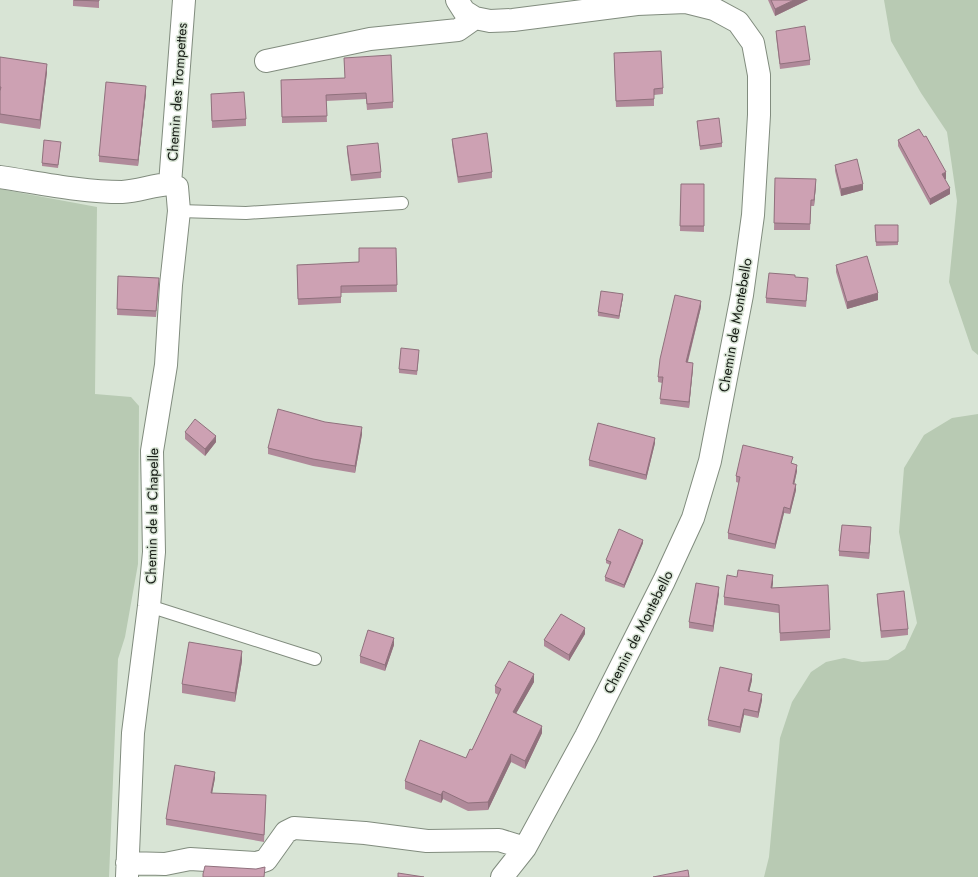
<svg xmlns="http://www.w3.org/2000/svg" width="978" height="877" font-family="Jost,sans-serif">
<style>
.green{fill:#b8cab3}
.lines{fill:none;stroke-linecap:round;stroke-linejoin:round}
.service-casing{stroke:#818c7e;stroke-width:14}
.minor-casing{stroke:#818c7e;stroke-width:24}
.service{stroke:#fff;stroke-width:12}
.minor{stroke:#fff;stroke-width:22}
.wall{fill:#b08a9a}
.shaded-wall{fill:#90717d}
.building{fill:#cda1b3;stroke:#90717d}
.labels{text-anchor:middle;dominant-baseline:central;stroke-width:3;stroke-linejoin:round;paint-order:stroke}
.street-label{font-size:14px;fill:#161b15;stroke:#d8e4d5}
</style>
<rect width="100%" height="100%" fill="#d8e4d5"/>
<path class="green" d="M884 0H978V355L972 350 949 282 957 201 947 132 921 93 891 41Z
M0 189 97 207 95 394 131 397 139 406 138 564 125 637 118 659 109 877H0Z
M978 414V877H764L769 857 780 738 792 702 811 672 826 662 844 658 862 662 888 660 905 649 917 623 899 532 904 468 924 435 952 418Z"/>
<g class="lines">
<g class="service-casing">
<path id="service" d="M179 211 246 213 402 203
M149 606 315 659"/>
</g>
<g class="minor-casing">
<path id="minor" d="M457 0 464 11 475 18 490 21 513 20 637 4 686 2 714 9 738 22 753 43 759 75V115L753 215 742 295 710 461 693 518 664 581 586 736 525 848 502 877
M266 61 370 39 458 30 475 18
M0 177C40 183 82 192 122 192 139 191 153 185 170 184
M170 184 184 0
M127 863 165 864 190 859 257 863 266 860 286 832 294 828 365 833 427 841 499 840 525 848
M127 877 133 733 149 606 154 552 152 451 166 365 171 285 179 211 177 187 170 184"/>
</g>
<use href="#service" class="service"/>
<use href="#minor" class="minor"/>
</g>
<path class="wall" d="M73 0H99V8L73 6Z
M768 0H808L775 16Z
M776 31 810 60V65L780 69 776 36Z
M0 57 47 72 40 129 0 123Z
M344 58 393 102V108L367 110 366 99 326 101 327 122 282 123 281 80 345 78Z
M614 59 663 88V94L654 95V106L616 107Z
M146 93 138 166 99 162V156Z
M211 94 246 119V126L212 128Z
M697 121 722 143V147L700 150Z
M452 139 492 172V178L458 183 452 144Z
M898 140 946 179H945L950 194 930 205 898 146Z
M61 145 58 168 42 166V163Z
M347 146 381 172V178L351 181 347 152Z
M835 165 863 190 841 196 835 171Z
M775 178 816 185 814 206H811L810 230H774Z
M681 184H704V232L680 231Z
M875 225 898 242V245L876 246Z
M396 248 397 292 341 293V303L298 305 297 265 359 262Z
M836 265 878 300 847 309 836 272Z
M118 276 159 284 156 317 117 315Z
M808 284 806 307 766 303V298Z
M623 297 619 319 598 316V312Z
M701 307 688 362 693 368 689 408 660 404 662 383 658 382V377Z
M419 354 417 375 399 373V369Z
M185 432 216 442 205 456 185 439Z
M362 434 355 473 313 466 268 454V448Z
M655 443 646 480 589 466V460Z
M793 463 792 464 797 471 794 484 796 490 790 514 784 513 775 549 728 539V533L739 483 736 482V476Z
M871 533 869 559 839 556V551Z
M643 543 624 588 605 581V577L610 565 606 563V560Z
M773 583 772 588 830 630V638L780 641 779 613 724 605V597Z
M719 593 713 632 689 628V622Z
M877 594 908 629V635L881 638 877 600Z
M585 634 569 661 544 646V640Z
M394 645 385 671 360 663V656Z
M242 661 235 702 182 693V684Z
M752 680 749 691 762 700 758 718 744 715 740 733 708 726V720Z
M534 682 516 713 542 733 525 769 511 762 488 810 468 811 443 799 441 803 405 789V781L466 758 472 750 498 695 495 693V686Z
M215 778 212 793 266 802 264 842 166 825V819Z"/>
<path class="shaded-wall" d="M794 0H808L775 16V9Z
M47 64V72L40 129V120Z
M146 86V93L138 166V160Z
M946 172V179L942 180V174Z
M816 179V185L814 206V200Z
M863 184V190L841 196V189Z
M950 188V194L930 205V199Z
M878 293V300L847 309V302Z
M623 294V297L619 319V316Z
M701 301V307L686 368V362Z
M693 363V368L689 408V402Z
M362 427V434L355 473V466Z
M216 436V442L205 456V449Z
M655 438V443L646 480V475Z
M797 465V471L793 490V484Z
M796 484V490L790 514V509Z
M784 507V513L775 549V544Z
M871 527V533L869 559V553Z
M643 540V543L624 588V585Z
M773 575V583L771 596V588Z
M719 587V593L713 632V626Z
M585 628V634L569 661V655Z
M394 638V645L385 671V665Z
M242 651V661L235 702V693Z
M534 674V682L513 719V712Z
M752 674V680L748 697V691Z
M762 694V700L758 718V712Z
M744 709V715L740 733V727Z
M542 726V733L525 769V761Z
M511 754V762L488 810V802Z
M215 772V778L211 799V793Z
M443 791V799L441 803V795Z"/>
<path class="building" d="M74 0H99V1Z
M771 0H794L775 9Z
M805 26 810 60 780 64 776 31Z
M661 51 663 88 654 89V99L616 101 614 53Z
M391 55 393 102 367 104 366 93 326 95 327 116 282 117 281 80 345 78 344 58Z
M0 57 47 64 40 120 0 114V91L1 87H0Z
M106 82 146 86 138 160 99 156Z
M244 92 246 119 212 121 211 94Z
M719 118 722 143 700 146 697 121Z
M919 129 924 137 926 136 946 172 942 174 950 188 930 199 898 140Z
M487 133 492 172 458 177 452 139Z
M44 140 61 142 58 165 42 163Z
M378 143 381 172 351 175 347 146Z
M857 159 863 184 841 189 835 165Z
M775 178 816 179 814 200H811L810 224 774 223Z
M681 184H704V226H680Z
M875 225H898V242H876Z
M359 248H396L397 285 341 286V297L298 299 297 265 359 262Z
M867 256 878 293 847 302 836 265Z
M769 273 795 275V277L808 278 806 301 766 298Z
M118 276 159 278 156 311 117 309Z
M601 291 623 294 619 316 598 312Z
M675 295 701 301 686 362 693 363 689 402 660 399 663 377H658L660 359Z
M401 348 419 350 417 371 399 369Z
M278 409 325 422 362 427 355 466 313 459 268 448Z
M195 419 216 436 205 449 185 432Z
M598 423 655 438 646 475 589 460Z
M743 445 793 457 791 463 797 465 793 484H796L790 509 784 507 775 544 728 533 740 477 736 476Z
M842 525 871 527 869 553 839 551Z
M619 529 643 540 624 585 605 577 611 562 606 560Z
M738 570 773 575 771 588 828 585 830 630 780 633 779 605 724 597 727 575 737 577Z
M696 583 719 587 713 626 689 622Z
M904 591 908 629 881 631 877 594Z
M561 614 585 628 569 655 544 640Z
M368 630 394 638 385 665 360 656Z
M189 642 242 651 235 693 182 684Z
M509 661 534 674 513 712 542 726 525 761 511 754 488 802 468 803 443 791 441 795 405 781 420 740 466 758 470 749 472 750 501 689 495 686Z
M720 667 752 674 748 691 762 694 758 712 744 709 740 727 708 720Z
M175 765 215 772 211 793 266 795 264 835 166 819Z
M205 866 256 869 265 867 264 877H203V874Z
M688 870 689 877H653Z
M398 873 424 877H398Z"/>
<g class="labels">
<g class="street-label">
<text transform="translate(177 92) rotate(-86)">Chemin des Trompettes</text>
<text transform="translate(735 325) rotate(-80)">Chemin de Montebello</text>
<text transform="translate(152 516) rotate(-89)">Chemin de la Chapelle</text>
<text transform="translate(638 632) rotate(-63)">Chemin de Montebello</text>
</g>
</g>
</svg>
